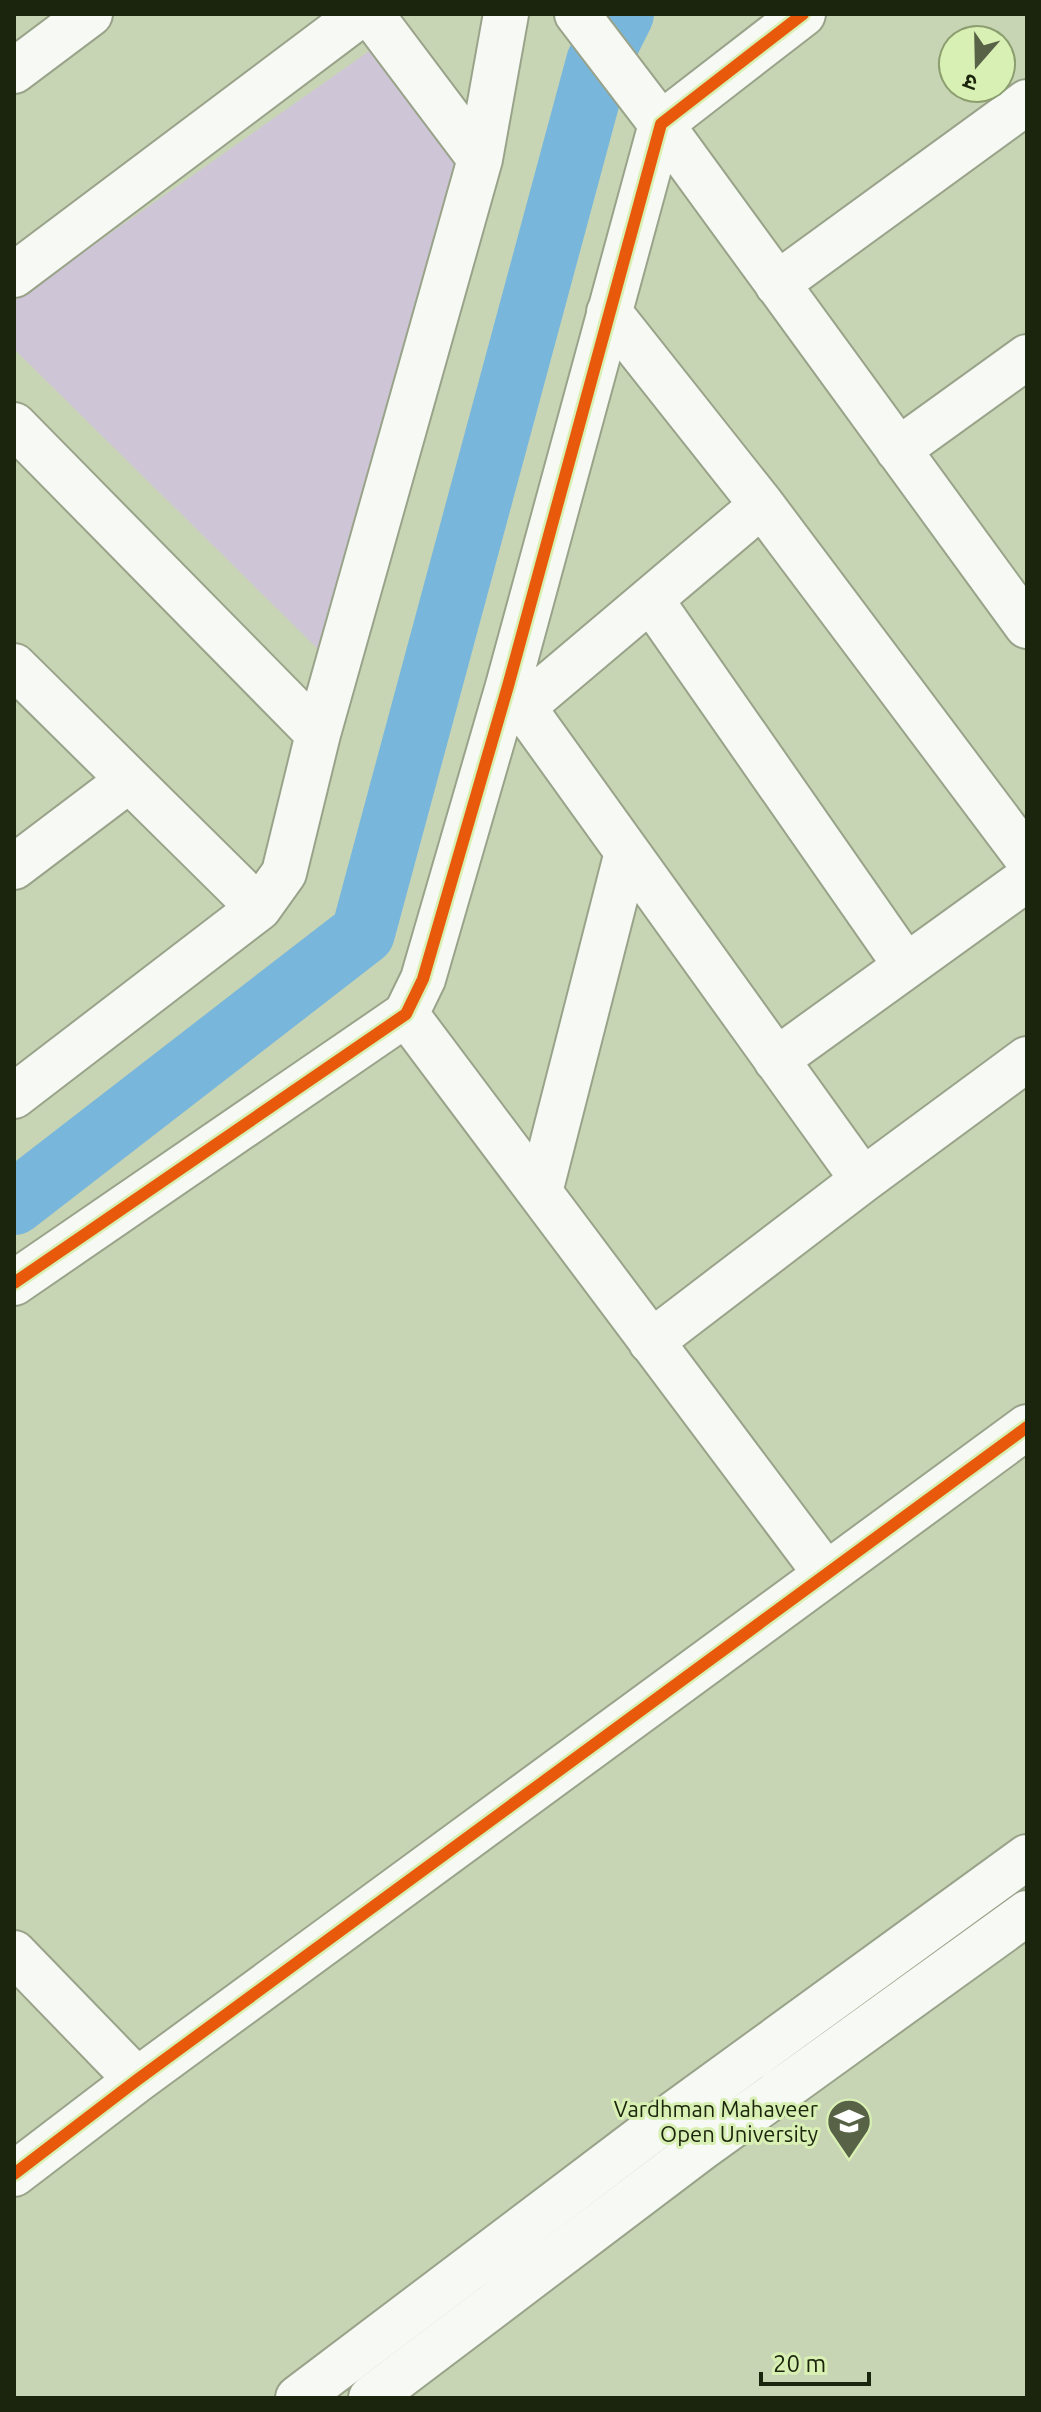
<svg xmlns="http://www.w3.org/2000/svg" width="1041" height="2412" font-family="Ubuntu,'Noto Sans Devanagari',sans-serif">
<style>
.green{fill:#cec6d6}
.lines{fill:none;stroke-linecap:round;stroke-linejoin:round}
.river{stroke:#78b6dc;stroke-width:64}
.minor-casing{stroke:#99a38a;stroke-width:48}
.minor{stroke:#f7f9f4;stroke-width:44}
.cycleway-casing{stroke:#d8f0b3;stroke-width:17}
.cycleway{stroke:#e8590c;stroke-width:12}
.labels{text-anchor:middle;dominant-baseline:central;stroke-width:6;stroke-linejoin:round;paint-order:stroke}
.poi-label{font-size:22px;fill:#1b240c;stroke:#d8f0b3;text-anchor:end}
</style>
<rect width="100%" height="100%" fill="#c8d5b4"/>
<path class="green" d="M382 42 461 149 323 654 14 349V301Z"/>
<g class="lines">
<path class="river" d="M14 1203 363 933 598 62 622 14"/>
<g class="minor-casing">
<path id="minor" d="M371 14 480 159
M577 14 661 124 1027 626
M14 71 90 14
M14 275 361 14
M777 284 1027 102
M609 312 762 505 1027 858
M14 425 318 734
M898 450 1027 357
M651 600 906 966
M14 666 259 908
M508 686 863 1180
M523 707 762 505
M14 867 129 780
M406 1014 826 1574
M776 1060 1027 879
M14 1096 259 908 284 873 318 734 480 159 506 14
M540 1192 627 852
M14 1283 406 1014 423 979 508 686 661 124 803 14
M651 1342 863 1180 1027 1059
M14 1953 137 2080
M14 2174 137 2080 1027 1427
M298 2398 660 2124 1027 1857
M371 2398 700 2149 1027 1913"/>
</g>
<use href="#minor" class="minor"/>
<g class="cycleway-casing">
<path id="cycleway" d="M14 1283 406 1014 423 979 508 686 661 124 803 14
M14 2174 137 2080 1027 1427"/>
</g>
<use href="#cycleway" class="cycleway"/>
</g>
<defs>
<g id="university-pin" transform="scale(2.3)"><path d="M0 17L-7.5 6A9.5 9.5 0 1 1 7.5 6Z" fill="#586247" stroke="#d8f0b3"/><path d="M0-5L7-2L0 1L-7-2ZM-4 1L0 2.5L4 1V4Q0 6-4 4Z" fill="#fff"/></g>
</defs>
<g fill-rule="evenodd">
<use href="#university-pin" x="849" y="2121"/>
</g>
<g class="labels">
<g class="poi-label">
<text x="818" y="2108">Vardhman Mahaveer<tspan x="818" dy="25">Open University</tspan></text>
</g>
</g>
<rect width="1041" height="2412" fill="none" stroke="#1b240c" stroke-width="32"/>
<g transform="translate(977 64) rotate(200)"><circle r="38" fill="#d8f0b3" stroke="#8c9e70" stroke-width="2"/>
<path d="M0-6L14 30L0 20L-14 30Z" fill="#586247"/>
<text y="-12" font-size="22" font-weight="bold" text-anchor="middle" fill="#1b240c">उ</text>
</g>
<path d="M761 2372v12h108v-12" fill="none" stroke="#1b240c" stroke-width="4"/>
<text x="773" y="2372" font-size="24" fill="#1b240c" stroke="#d8f0b3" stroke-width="6" paint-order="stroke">20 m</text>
</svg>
